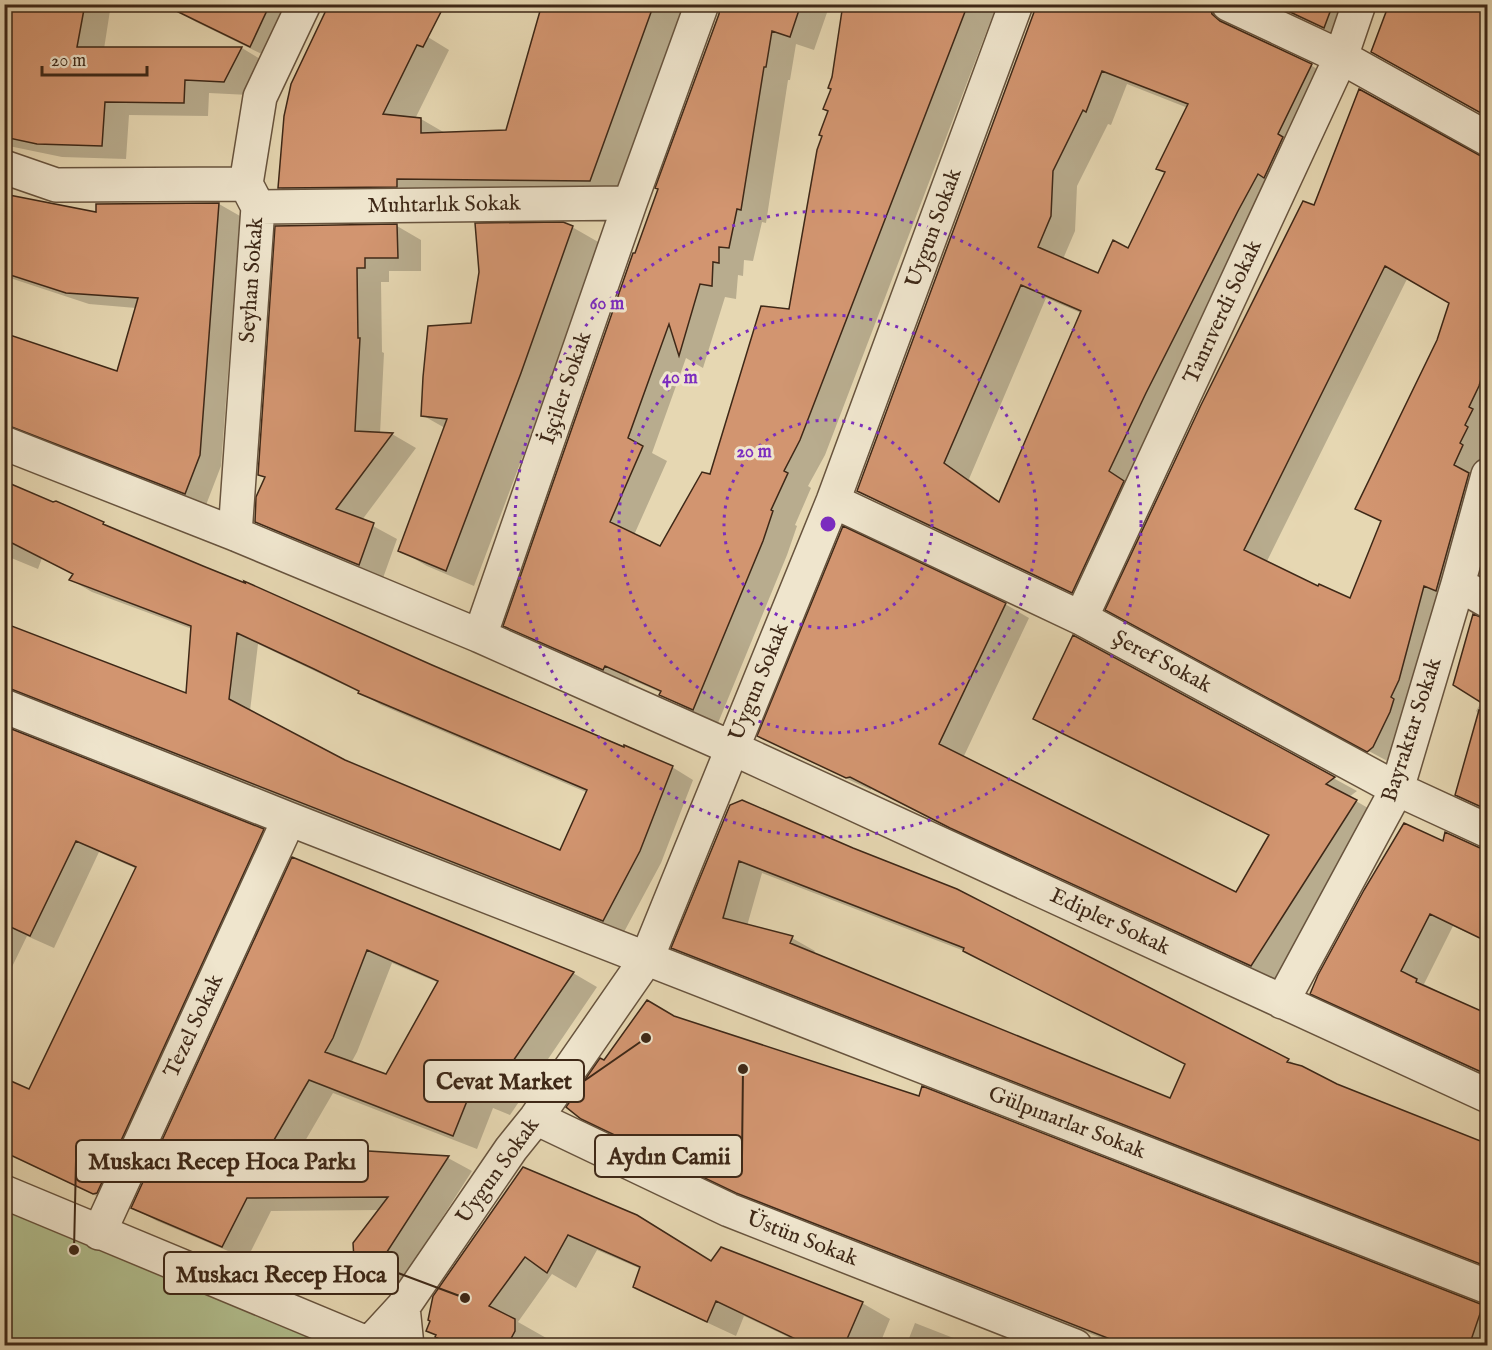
<svg xmlns="http://www.w3.org/2000/svg" width="1492" height="1350" font-family="'IM FELL English',serif">
<style>
.green{fill:#b2bf8f;stroke:#787453;stroke-width:1.5}
.shadow{fill:#0003;fill-rule:evenodd}
.building{fill:#d29570;stroke:#3e2817;stroke-width:1.5;fill-rule:evenodd}
.lines{fill:none;stroke-linecap:round;stroke-linejoin:round}
.minor-casing{stroke:#68543e;stroke-width:36}
.minor{stroke:#efe5cd;stroke-width:33}
.ring{fill:none;stroke:#7b2cbf;stroke-width:3;stroke-dasharray:3 6}
.labels{text-anchor:middle;dominant-baseline:central;stroke-width:6;stroke-linejoin:round;paint-order:stroke}
.street-label{font-size:22px;fill:#3e2817;stroke:#efe5cd}
.centre{fill:#7b2cbf;stroke:#efe5cd;stroke-width:3}
.ring-label{font-size:18px;text-anchor:middle;font-weight:bold;fill:#7b2cbf;stroke:#efe5cd;stroke-width:6;stroke-linejoin:round;paint-order:stroke}
.leader{fill:none;stroke:#3e2817;stroke-width:2}
.callout-dot{fill:#3e2817;stroke:#efe5cd;stroke-width:2}
.callout{fill:#efe5cd;stroke:#3e2817;stroke-width:2}
.callout-label{font-size:24px;text-anchor:middle;font-weight:bold;fill:#3e2817}
</style>
<rect width="100%" height="100%" fill="#e6d7b2"/>
<filter id="stains"><feTurbulence type="fractalNoise" baseFrequency=".00333" numOctaves="4"/><feColorMatrix values="0 0 0 0 .2 0 0 0 0 .09 0 0 0 0 .02 0 0 0 .5 -.17"/></filter>
<radialGradient id="worn" r=".72"><stop offset=".6" stop-color="#630" stop-opacity="0"/><stop offset="1" stop-color="#630" stop-opacity=".3"/></radialGradient>
<path class="green" d="M4 1207 351 1346H5Z"/>
<path class="shadow" d="M4 4H111L104 49 242 48 265 62 249 95 209 93 208 116 129 115 126 159 62 157 4 145Z
M174 4H301L274 60 196 22 172 8Z
M544 4H686L617 196 306 203 279 187 423 34 449 50 415 119H421L445 133 507 131Z
M724 4H830L814 50 796 44 790 80H788L766 223 762 222 753 261 744 260 743 276 738 275 736 299 725 297 703 368 686 358 652 453 667 461 634 535 661 548 711 475 790 311 830 111 845 4H997L825 455 808 486 811 488 795 525 797 526 787 555 718 723 686 709 662 693 630 679 628 683 530 639 505 625Z
M1039 4H1241L1234 20 1238 31 1312 66 1336 80 1097 606 883 505 858 491ZM1127 84 1188 108 1158 169 1166 173 1129 250 1098 274 1063 259 1075 231 1077 186 1108 124 1111 125ZM1046 298 1081 313 1000 502 969 479Z
M1271 4H1362L1349 41Z
M1390 4H1488V116Z
M1479 157 1488 159V500L1391 763 1130 622 1315 207ZM1408 277 1451 302 1439 341 1357 508 1383 522 1351 600 1319 588 1266 563Z
M4 195 98 214V205L219 204 240 216 221 466 206 505 4 426V335L118 373 136 308 89 304 4 276Z
M397 226 421 240V271H389V282H381L382 352 384 353 380 434H392L416 448 362 520 397 539 383 578 281 535 256 521 266 478 260 474 277 227Z
M572 227 600 243 548 389 474 586 427 566 399 550 445 428 422 415 473 324Z
M4 483 54 504 56 503 114 530 672 767 693 780 661 863 624 932 140 742 4 684 187 695 192 629 92 592 71 580 74 575 42 558 38 569 4 555ZM258 644 361 693 381 705 588 793 560 852 345 761 250 711Z
M1005 604 1029 618 963 758 1237 894 1270 836 1059 733 1035 719 1074 637 1357 791 1349 797 1380 815 1275 979 975 841 871 789V790L783 749 759 736Z
M1488 630V811L1457 795 1480 714 1476 711 1482 701Z
M4 740 263 830 286 844 118 1206 30 1165 8 1152 30 1091 137 869 99 852 54 948 27 936 10 971 4 968Z
M731 806 1288 1060 1336 1086 1488 1146V1270L696 961 673 947ZM762 873 972 954 1187 1065 1170 1100 813 954 815 951 792 938 747 926Z
M1443 843 1488 851V942L1453 926 1424 984 1488 1016V1076L1335 1006 1312 993Z
M293 859 573 973 597 987 510 1115 493 1108 477 1149 333 1093 301 1148 448 1158 472 1171 399 1285 356 1258 380 1210 271 1211 247 1259 157 1221 133 1208ZM392 963 439 983 387 1075 351 1063 357 1052Z
M674 1017 1483 1306 1488 1309V1346H1114L1109 1341 761 1205 606 1131 582 1118 605 1062Z
M524 1169 712 1262 862 1303 890 1319 879 1346H807L744 1316 736 1336 663 1302 635 1286 641 1269 597 1250 576 1288 552 1274 518 1322 548 1339 544 1346H453L437 1336Z
M915 1323 974 1346H906Z"/>
<path class="building" d="M4 4H85L77 47H242L224 82 185 80 184 103 105 102 102 146 37 144 4 137Z
M162 4H270L250 47Z
M329 4H445L423 47 417 45 383 114 421 118V133L506 130 542 4H654L590 181 397 179V187L278 188 284 116 291 84Z
M720 4H801L790 37 772 31 766 67H764L741 210 737 209 729 248 719 247V263L713 262 712 286 700 284 679 356 669 324 628 438 643 446 610 522 660 546 702 472 710 474 761 306 789 309 817 150 822 136 819 135 828 111 823 109 831 89 828 88 832 77 843 4H968L800 440 784 471 788 473 771 510 773 511 763 541 693 710 659 695 661 691 605 666 603 670 503 626 633 253H635L658 189 655 188 719 14Z
M1037 4H1209L1212 14 1220 21 1312 64 1278 134 1283 137 1264 178 1258 174 1238 211 1146 393 1109 471 1124 481 1072 593 857 491ZM1102 71 1188 104 1156 169 1165 172 1128 248 1113 240 1098 273 1038 247 1051 216 1053 171 1083 110 1086 112ZM1021 285 1081 311 999 502 944 463Z
M1273 4H1333L1324 28Z
M1389 4H1488L1481 33 1488 36V117L1371 52Z
M1359 89 1479 155 1488 158V355L1479 386 1469 407 1473 409 1465 425 1468 427 1460 443 1463 445 1454 465 1469 473 1436 591 1424 586 1399 680 1391 697 1394 699 1390 712 1373 747 1367 752 1105 610 1201 405 1303 201 1314 205ZM1385 266 1449 303 1437 340 1355 509 1381 521 1350 598 1319 584 1318 586 1244 550Z
M4 194 96 212V204L219 203 200 455 185 494 4 424V333L117 371 138 298 66 293 4 273Z
M563 222 573 226 521 373 446 571 398 551 447 419 421 416 423 377 428 326 471 323 479 272 475 223Z
M397 224 398 258H365V268H357L358 338H360L355 431 393 433 336 509 374 523 359 565 255 522 256 497 265 477 258 475 275 226Z
M4 481 53 502 56 501 104 522 103 524 203 566 245 583 244 581 432 665 624 747V745L673 766 640 851 603 921 11 689 4 688V623L186 693 191 626 69 580 73 574 4 539ZM237 633 314 669 359 691 358 693 587 790 560 850 345 760 229 699Z
M843 526 1006 603 939 744 1236 892 1269 835 1033 719 1073 635 1335 777 1326 784 1357 800 1251 966 950 828 850 777 846 778 757 736Z
M1473 614 1488 620V707L1453 685Z
M1479 710 1488 712V810L1455 795Z
M4 726 264 829 97 1193 93 1194 4 1152V1078L29 1089 136 867 76 841 30 936 4 924Z
M742 800 853 848 957 889 1289 1059 1287 1062 1302 1066 1337 1084 1488 1144V1267L671 948 730 805ZM739 861 964 948 963 951 1185 1064 1170 1098 790 943 793 936 723 918Z
M1404 823 1443 841 1445 832 1480 848 1488 849V942L1430 914 1401 971 1417 979 1416 982 1488 1014V1075L1310 994 1318 975 1364 890Z
M292 857 574 972 485 1102 469 1096 453 1136 309 1080 271 1145 449 1156 374 1272 354 1259 353 1243 388 1197 247 1198 222 1247 131 1208ZM367 950 438 981 386 1074 325 1052 333 1038Z
M647 1000 674 1016 919 1096 922 1086 1483 1305 1469 1346H1128L736 1193 581 1119 566 1107 600 1058 604 1060Z
M523 1167 637 1215 711 1261 721 1247 863 1302 844 1346H810L716 1301 707 1322 633 1287 640 1267 568 1235 547 1273 525 1257 489 1306 515 1319V1331L507 1346H454L435 1337 436 1335 426 1331 430 1321 428 1320 433 1296Z"/>
<g class="lines">
<g class="minor-casing">
<path id="minor" d="M1228 4 1341 57 1488 139
M4 167 56 185 246 184
M258 207 630 203
M4 443 235 534 480 636 732 748 1488 1096
M833 501 1081 618 1397 789 1488 831
M235 534 258 207 246 184 260 97 304 4
M1458 584 1488 601
M1081 618 1341 57 1359 4
M480 636 630 203 702 4
M4 706 289 819 1488 1287
M1282 1002 1397 789 1458 584 1488 475
M536 1118 729 1210 1075 1346
M4 1192 374 1346
M99 1233 289 819
M403 1307 407 1346
M369 1344 403 1307 511 1149 536 1118 647 958 833 501 1016 4"/>
</g>
<use href="#minor" class="minor"/>
</g>
<g class="ring">
<circle cx="828" cy="524" r="104"/>
<circle cx="828" cy="524" r="209"/>
<circle cx="828" cy="524" r="313"/>
</g>
<g class="labels">
<g class="street-label">
<text transform="translate(444 205) rotate(-1)">Muhtarlık Sokak</text>
<text transform="translate(934 228) rotate(-70)">Uygun Sokak</text>
<text transform="translate(252 280) rotate(-86)">Seyhan Sokak</text>
<text transform="translate(1223 312) rotate(-65)">Tanrıverdi Sokak</text>
<text transform="translate(566 388) rotate(-71)">İşçiler Sokak</text>
<text transform="translate(1162 662) rotate(28)">Şeref Sokak</text>
<text transform="translate(759 682) rotate(-68)">Uygun Sokak</text>
<text transform="translate(1412 730) rotate(-72)">Bayraktar Sokak</text>
<text transform="translate(1110 922) rotate(25)">Edipler Sokak</text>
<text transform="translate(194 1026) rotate(-65)">Tezel Sokak</text>
<text transform="translate(1067 1123) rotate(21)">Gülpınarlar Sokak</text>
<text transform="translate(498 1171) rotate(-54)">Uygun Sokak</text>
<text transform="translate(802 1239) rotate(21)">Üstün Sokak</text>
</g>
</g>
<circle cx="828" cy="524" r="9" class="centre"/>
<g class="ring-label">
<text x="607" y="309">60 m</text>
<text x="680" y="383">40 m</text>
<text x="754" y="457">20 m</text>
</g>
<path class="leader" d="M646 1038L584 1081M743 1069L742 1156M74 1250L76 1161M465 1298L398 1273"/>
<g class="callout-dot">
<circle cx="646" cy="1038" r="6"/>
<circle cx="743" cy="1069" r="6"/>
<circle cx="74" cy="1250" r="6"/>
<circle cx="465" cy="1298" r="6"/>
</g>
<g class="callout">
<rect x="424" y="1060" width="160" height="42" rx="6"/>
<rect x="595" y="1135" width="147" height="42" rx="6"/>
<rect x="76" y="1140" width="292" height="42" rx="6"/>
<rect x="164" y="1252" width="234" height="42" rx="6"/>
</g>
<g class="callout-label">
<text x="504" y="1089">Cevat Market</text>
<text x="669" y="1164">Aydın Camii</text>
<text x="222" y="1169">Muskacı Recep Hoca Parkı</text>
<text x="281" y="1282">Muskacı Recep Hoca</text>
</g>
<rect width="1492" height="1350" fill="none" stroke="#e6d7b2" stroke-width="24"/>
<rect x="6" y="6" width="1480" height="1338" fill="none" stroke="#3e2817" stroke-width="3"/>
<rect x="12" y="12" width="1468" height="1326" fill="none" stroke="#3e2817" stroke-width="1.5"/>
<path d="M42 66v9h105v-9" fill="none" stroke="#3e2817" stroke-width="3"/>
<text x="51" y="66" font-size="18" fill="#3e2817" stroke="#efe5cd" stroke-width="4.5" paint-order="stroke">20 m</text>
<rect width="100%" height="100%" filter="url(#stains)"/>
<rect width="100%" height="100%" fill="url(#worn)"/>
</svg>
